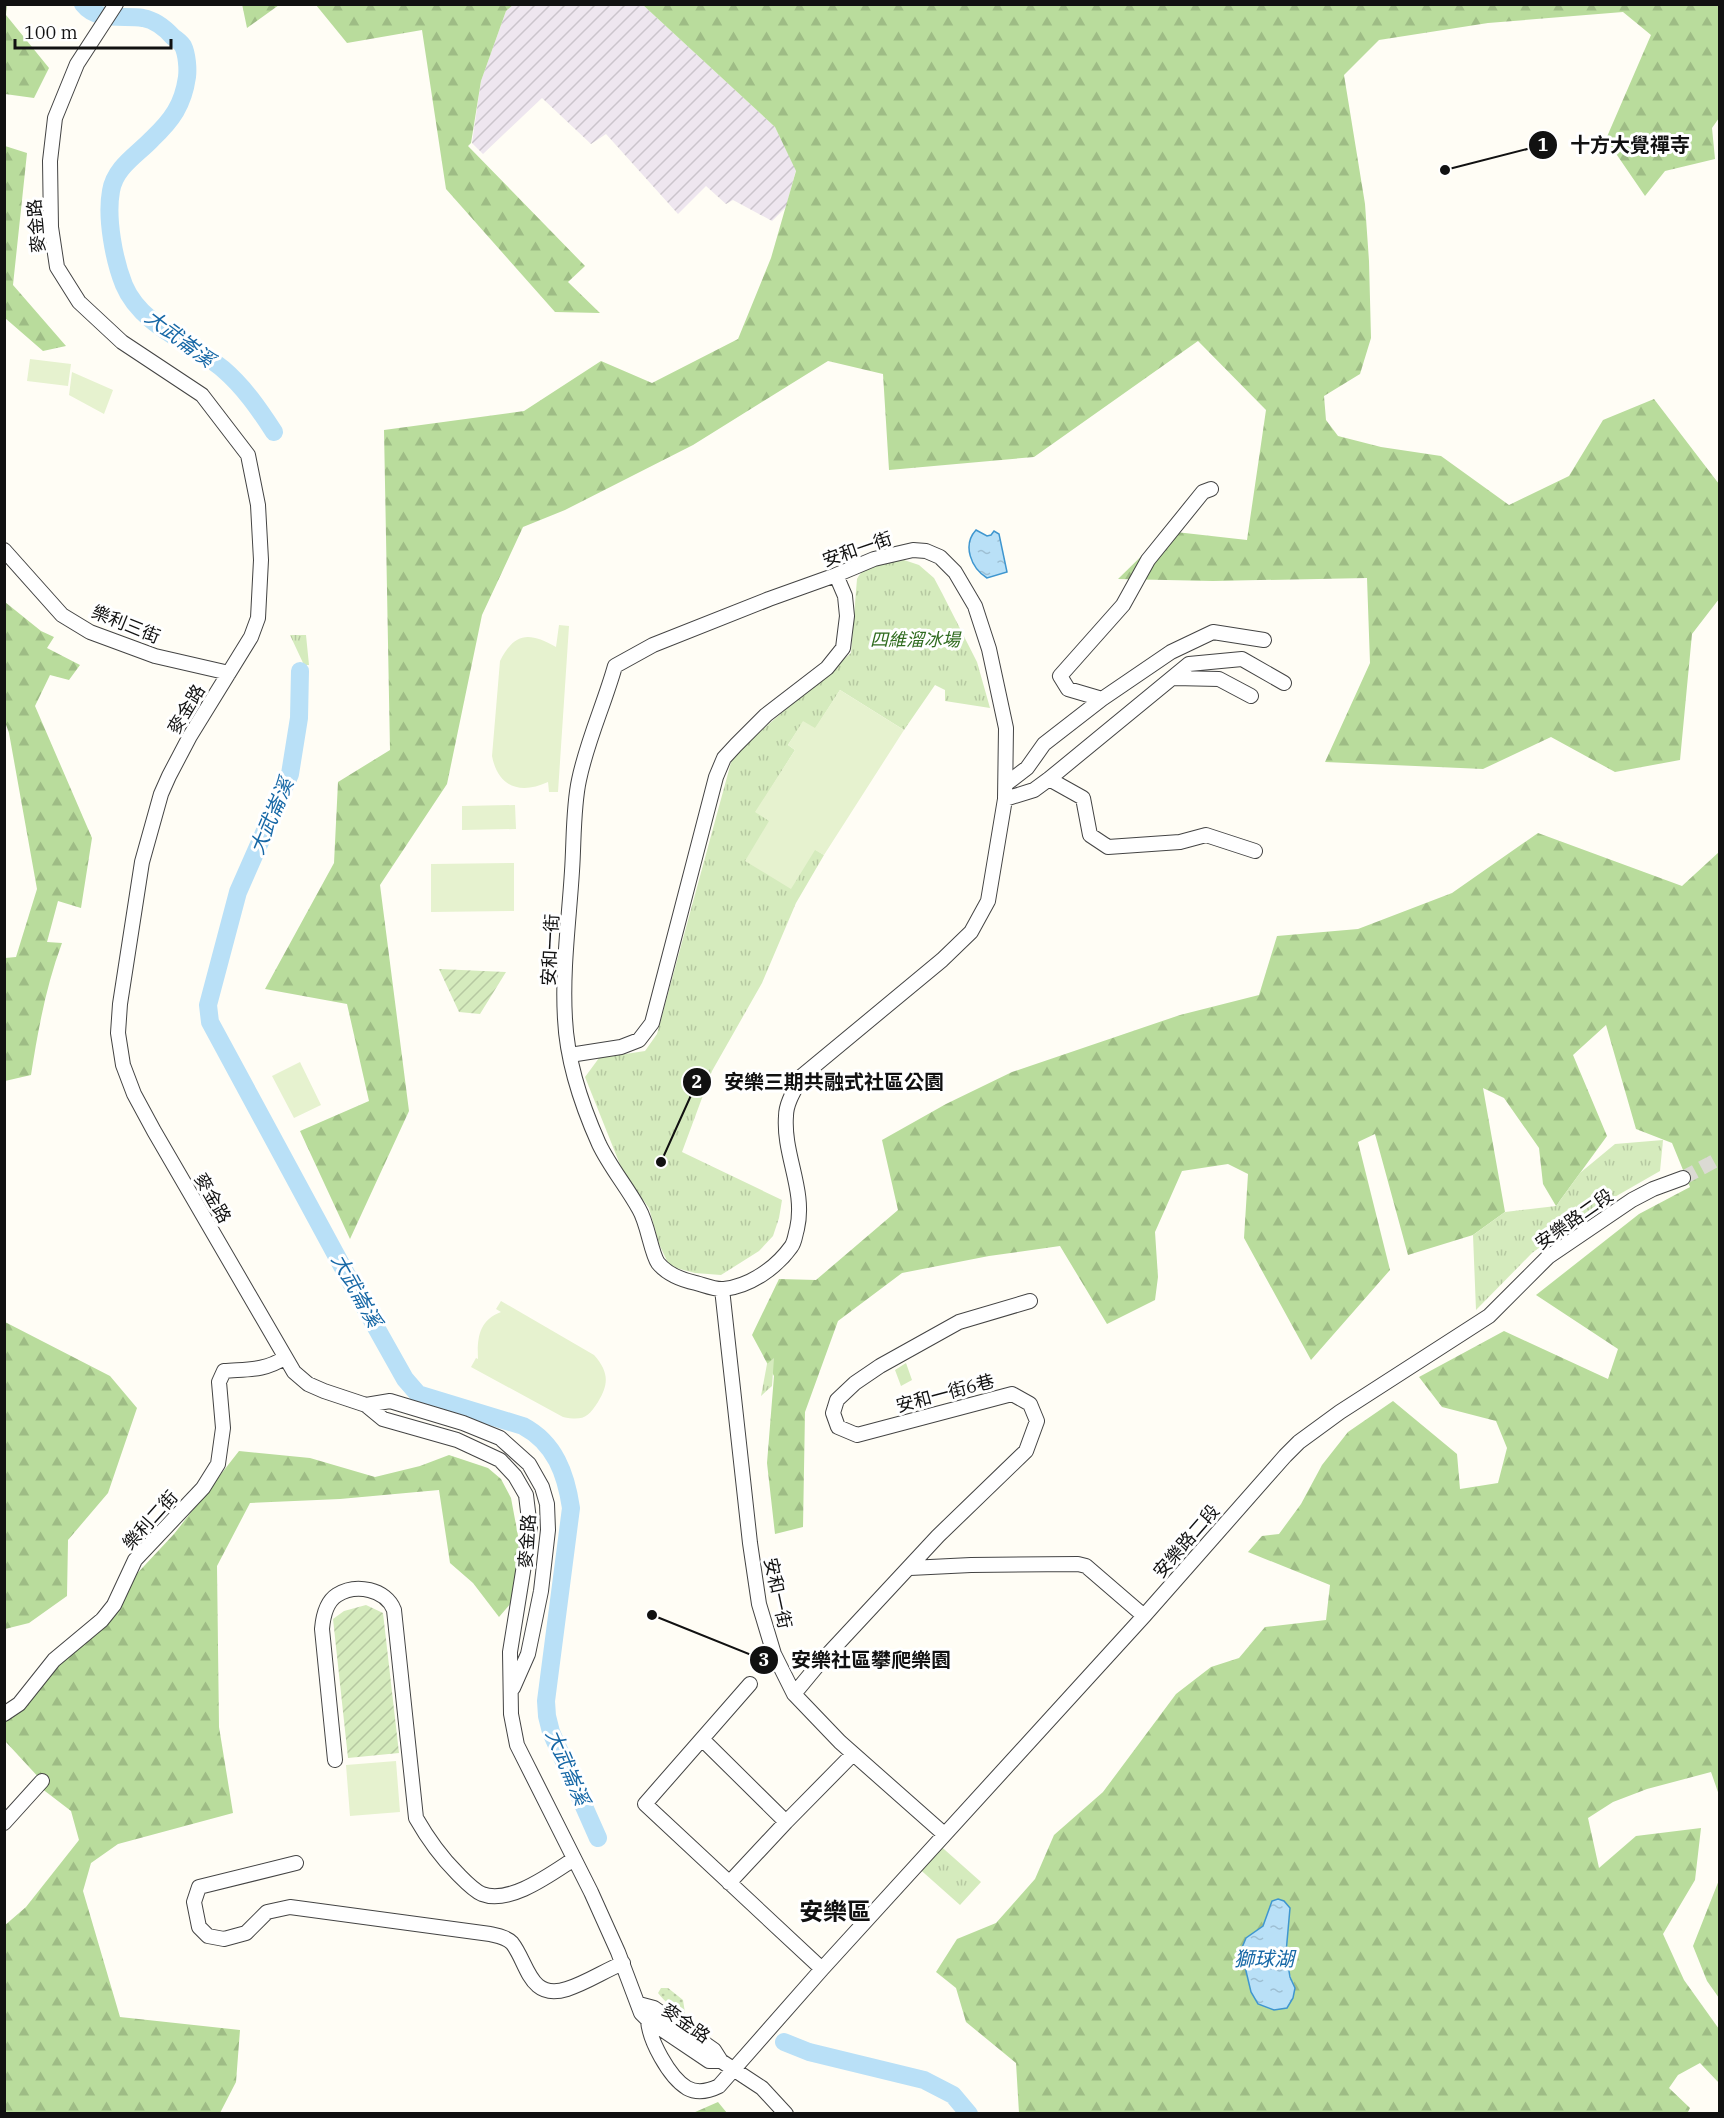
<svg xmlns="http://www.w3.org/2000/svg" width="1724" height="2118" font-family="'IBM Plex Serif','Noto Sans TC',serif">
<style>
.industrial{fill:url(#industrial-furrows)}
.grass{fill:url(#grass-dots)}
.forest{fill:url(#forest-firs);fill-rule:evenodd}
.park{fill:url(#park-tufts)}
.garden{fill:url(#garden-furrows)}
.pitch{fill:#e6f2cf}
.water{fill:url(#water-ripples);stroke:#3f96cf;stroke-width:1.5}
.lines{fill:none;stroke-linecap:round;stroke-linejoin:round}
.river{stroke:#b9e0f7;stroke-width:18}
.minor-tunnel{stroke:#dbdad3;stroke-width:14;stroke-dasharray:14 7;stroke-linecap:butt}
.minor-casing{stroke:#444;stroke-width:16}
.minor{stroke:#fff;stroke-width:14}
.labels{text-anchor:middle;dominant-baseline:central;stroke-width:6;stroke-linejoin:round;paint-order:stroke}
.street-label{font-size:18px;fill:#111;stroke:#fff}
.park-label{font-size:18px;font-style:italic;fill:#2f6b1f;stroke:#fff}
.water-label{font-size:20px;font-style:italic;fill:#1768a6;stroke:#fff}
.district-label{font-size:24px;font-weight:bold;fill:#111;stroke:#fff}
.leader{fill:none;stroke:#111;stroke-width:2}
.callout-dot{fill:#111;stroke:#fff;stroke-width:2}
.mark-label{font-size:18px;text-anchor:middle;font-weight:bold;fill:#fff}
.callout-label{font-size:20px;text-anchor:middle;font-weight:bold;fill:#111;stroke:#fff;stroke-width:6;stroke-linejoin:round;paint-order:stroke}
</style>
<defs>
<pattern id="industrial-furrows" width="10" height="10" patternUnits="userSpaceOnUse" patternTransform="scale(1.5)"><rect width="10" height="10" fill="#eee6ef"/><path d="M-1 1l2-2M0 10L10 0M9 11l2-2" fill="none" stroke="#cbc4cc"/></pattern>
<pattern id="grass-dots" width="8" height="8" patternUnits="userSpaceOnUse" patternTransform="scale(1.5)"><rect width="8" height="8" fill="#d5ebbd"/><path d="M2 2h.1M6 6h.1" fill="none" stroke="#b6c8a1" stroke-width="1.8" stroke-linecap="round"/></pattern>
<pattern id="forest-firs" width="22" height="20" patternUnits="userSpaceOnUse" patternTransform="scale(1.5)"><rect width="22" height="20" fill="#b9dc9c"/><path d="M5 1l3.5 6h-7zM16 11l3.5 6h-7z" fill="#9ebc85"/></pattern>
<pattern id="park-tufts" width="24" height="20" patternUnits="userSpaceOnUse" patternTransform="scale(1.5)"><rect width="24" height="20" fill="#d5ebbd"/><path d="M3 7l-1-3M5 7V3M7 7l1-3M15 17l-1-3M17 17v-4M19 17l1-3" fill="none" stroke="#b6c8a1"/></pattern>
<pattern id="garden-furrows" width="10" height="10" patternUnits="userSpaceOnUse" patternTransform="scale(1.5)"><rect width="10" height="10" fill="#d5ebbd"/><path d="M-1 1l2-2M0 10L10 0M9 11l2-2" fill="none" stroke="#b6c8a1"/></pattern>
<pattern id="water-ripples" width="26" height="14" patternUnits="userSpaceOnUse" patternTransform="scale(1.5)"><rect width="26" height="14" fill="#b9e0f7"/><path d="M2 4q2-2 4 0t4 0M15 11q2-2 4 0t4 0" fill="none" stroke="#9ebfd3"/></pattern>
</defs>
<rect width="100%" height="100%" fill="#fffdf5"/>
<path class="industrial" d="M513 5H643L775 127 796 170 786 207 772 221 733 200 726 204 706 186 678 214 606 134 591 144 542 98 483 154 472 143 481 81 506 11Z"/>
<path class="grass" d="M661 1988H668L683 2000 685 2013 683 2014C673 2008 665 2002 658 1993Z"/>
<path class="forest" d="M242 4H279V5L247 28Z
M7 5 6 15 49 68 34 98 5 94 4 5Z
M316 5H513L506 11 481 81 471 143 468 146 585 266 568 282 600 313 555 312 446 189 422 30 347 43Z
M643 5H1719V118L1712 128 1715 159 1665 171 1645 196 1606 139 1651 35 1623 12 1488 23 1379 40 1344 75 1365 204 1369 261 1371 338 1360 374 1324 396 1326 420 1338 436 1381 447 1441 456 1509 505 1569 476 1603 420 1654 399 1719 484V599L1692 634 1680 760 1615 772 1551 737 1483 769 1325 762 1370 663 1367 578 1213 581 1118 579 1167 531 1247 540 1266 410 1198 341 1034 457 889 470 883 374 828 361 693 445 565 510 523 527 482 615 447 784 380 885 409 1111 350 1239 300 1131 369 1101 347 1004 265 989 334 863 338 782 390 750 384 430 524 411 601 361 652 383 738 339 771 258 796 171 775 127Z
M5 146 27 153 13 285 66 346 43 351 5 318Z
M5 602 41 631 54 637 47 648 80 665 69 680 50 675 35 706 92 838 81 908 58 901 47 942 62 943C46 986 38 1030 31 1075L5 1081V958L16 957 37 889 9 733 5 722Z
M1538 833 1682 886 1719 852V1795L1711 1772 1647 1789 1613 1802 1588 1818 1599 1868 1636 1836 1701 1828 1695 1880 1663 1934 1684 1980 1719 2029V2083L1700 2063 1678 2075 1669 2088 1690 2108 1687 2114 1019 2113 1016 2063 966 2022 956 1988 936 1972 957 1939 996 1923 1035 1879 1054 1835 1103 1792 1176 1694 1211 1667 1239 1658 1265 1627 1326 1620 1330 1585 1248 1552 1262 1536 1279 1534 1301 1504 1322 1465 1348 1432 1393 1401 1457 1454 1460 1489 1498 1483 1507 1448 1496 1421 1442 1407 1419 1377 1504 1331 1608 1379 1618 1349 1536 1295 1639 1214 1690 1187 1672 1143 1636 1129 1606 1025 1573 1055 1607 1136 1556 1206 1543 1184 1539 1148 1504 1098 1483 1088 1505 1212 1473 1235 1408 1255 1375 1134 1358 1142 1390 1270 1311 1360 1244 1238 1248 1174 1228 1164 1182 1171 1155 1232 1158 1277 1155 1300 1107 1324 1060 1246 989 1256 902 1273 838 1321 805 1412 803 1527 775 1534 767 1463 774 1376 752 1335 779 1279 816 1280 898 1210 882 1140 946 1104 1012 1072 1180 1015 1259 995 1277 936 1358 929 1452 893ZM1272 1902 1290 1908C1287 1936 1283 1962 1295 1988L1246 1938 1263 1926Z
M5 1322 110 1376 137 1408 108 1493 68 1540 67 1596 29 1623 5 1629Z
M239 1451 310 1458 375 1477 420 1466 449 1455 488 1468 501 1479 511 1498 519 1541 512 1602 499 1617 473 1583 450 1563 439 1490 340 1499 250 1503 217 1566 219 1727 233 1813 118 1844 91 1863 83 1891 120 2017 240 2030 236 2082 220 2113H5L4 1926 26 1907 79 1840 71 1811 41 1788 42 1781 5 1741V1722L87 1627 174 1534Z
M1719 1880V1998L1707 1981 1693 1946Z
M718 2102 727 2113H693Z"/>
<path class="park" d="M904 560 919 565 934 578 942 593 977 662 990 708 945 701V690L935 685 904 730 840 690 815 729 803 722 788 745 795 750 756 812 824 855 796 903 762 983 712 1071 682 1152 782 1200 779 1218 773 1236 759 1251 721 1275 695 1273 676 1268 668 1263 659 1244 649 1208 623 1172 585 1077 599 1058 645 1051 657 1034 733 755 851 653 857 579C866 562 887 561 904 560Z
M290 635H306L309 665H304Z
M1663 1140 1660 1171 1585 1214 1532 1253 1476 1310 1473 1235 1505 1212 1556 1206 1580 1173 1615 1144Z
M774 1358 772 1386 761 1396 767 1364Z
M906 1363 912 1380 901 1386 895 1370Z
M936 1842 981 1882 960 1905 915 1865Z"/>
<path class="garden" d="M439 969 506 972 480 1014 459 1012Z
M366 1605 383 1613 399 1753 348 1758 333 1619 344 1611Z"/>
<path class="pitch" d="M30 359 71 364 68 386 27 381Z
M72 372 113 390 104 414 69 395Z
M559 625 569 626 558 792H549L548 782C520 795 498 787 492 756L500 661C515 632 529 632 556 647Z
M840 690 904 730 824 855 815 850 791 889 745 861 769 821 755 812 795 750 788 745 803 721 815 728Z
M515 805 516 829 462 830V806Z
M514 863V911L431 912V864Z
M300 1062 321 1105 294 1118 272 1076Z
M501 1301 594 1355C609 1372 609 1384 598 1402 588 1418 582 1421 563 1417L471 1367 476 1358 478 1359C477 1338 479 1320 501 1312L496 1309Z
M396 1761 400 1812 350 1816 346 1765Z"/>
<path class="water" d="M976 530 987 536 991 535 994 531 999 534 1007 572 987 578C971 568 962 545 976 530Z
M1278 1899 1284 1901 1290 1908 1286 1953 1290 1977 1295 1988 1293 1998 1287 2008 1274 2010 1258 2004 1251 1992 1241 1950 1246 1938 1263 1926 1272 1901Z"/>
<g class="lines">
<path class="river" d="M83 4C97 22 123 15 143 18 154 20 165 28 173 37 176 39 181 43 183 46 187 54 188 69 187 77 183 105 172 120 152 139 137 155 115 167 111 191 106 218 114 260 124 285 141 326 192 343 223 369 244 387 259 409 274 432
M300 671 299 718 290 774 238 892 208 1005 210 1022 355 1290 405 1379 418 1394 523 1426C555 1443 566 1474 571 1508L546 1701 547 1716 551 1732 598 1838
M784 2042 809 2052 924 2080 953 2095 969 2114"/>
<path class="minor-tunnel" d="M1683 1178 1720 1158"/>
<g class="minor-casing">
<path id="minor" d="M116 4 77 64 55 118 50 161 51 227 57 267 79 302 122 342 202 395 248 455 258 505 261 560 258 618 251 637 190 736 169 776 161 794 142 862 120 1004 118 1033 123 1065 134 1094 154 1131 294 1372 308 1384 324 1391 366 1405 383 1419 457 1440 500 1460 515 1476 526 1495 530 1528 510 1652 511 1714 517 1745 591 1892 618 1952 641 2013 648 2020 709 2061H721
M4 550 62 615 90 632 155 656 229 673
M913 550 926 551 940 557 955 572 975 606 989 649 1006 728 1005 799 988 901 971 932 942 960 802 1076C796 1088 786 1102 786 1116 783 1155 806 1190 797 1229 795 1235 795 1242 791 1247 776 1268 750 1286 724 1289 715 1290 704 1285 696 1283 682 1280 667 1274 658 1263 651 1253 648 1224 639 1209 627 1187 610 1167 599 1144 582 1106 567 1061 565 1019 562 970 569 920 572 871 574 843 573 807 579 780 587 741 604 705 615 666L653 645 769 599 836 575 874 559Z
M1174 678 1219 679 1251 696
M1102 699 1068 689 1060 676 1123 605 1148 560 1203 492 1211 489
M1049 779 1083 798 1090 835 1108 847 1180 842 1206 835 1255 851
M1006 784 1027 768 1044 744 1102 699 1171 652 1213 632 1264 640
M1005 799 1034 790 1049 779 1189 664 1242 659 1284 683
M570 1055 621 1047 639 1040 652 1023 716 777 724 758 736 745 766 715 827 668 843 648 847 616 845 596 836 575
M722 1289 750 1543 759 1604 774 1654 794 1694 840 1742 944 1834
M366 1405 390 1401 463 1423 500 1438 529 1464 542 1487 547 1504 548 1530 541 1591 528 1654 513 1688
M910 1568 971 1565 1078 1564 1086 1566 1144 1616
M750 1684 645 1804 822 1969
M794 1694 818 1665 938 1536 1026 1451 1037 1421 1030 1404 1012 1394 857 1435 838 1427 833 1413 837 1400 855 1383 880 1366 959 1322 1030 1301
M4 1714 19 1704 54 1660 102 1620 114 1605 135 1560 203 1488 218 1464 223 1428 219 1382 224 1371C246 1369 265 1371 284 1358
M702 1739 786 1822
M335 1760 322 1629C323 1617 326 1602 337 1595 356 1583 386 1589 394 1610L416 1818C428 1839 440 1856 457 1873 464 1880 473 1890 482 1894 510 1905 552 1873 574 1859
M4 1823 42 1781
M296 1863 199 1887 194 1902 199 1927 208 1936 224 1939 246 1933 267 1912 290 1907 490 1934C498 1936 506 1937 512 1943 528 1963 529 2001 567 1989 586 1983 604 1971 623 1963
M729 1883 786 1822 853 1754
M639 2004 654 2008 714 2050 721 2061 762 2088 786 2114
M648 2020C649 2040 669 2077 687 2088 698 2094 709 2091 719 2086L822 1969 1144 1616 1285 1456 1299 1442 1340 1412 1489 1316 1548 1257 1632 1200 1653 1189 1683 1178"/>
</g>
<use href="#minor" class="minor"/>
</g>
<g class="labels">
<g class="street-label">
<text transform="translate(36 226) rotate(-95)">麥金路</text>
<text transform="translate(857 549) rotate(-19)">安和一街</text>
<text transform="translate(126 624) rotate(22)">樂利三街</text>
<text transform="translate(186 709) rotate(-59)">麥金路</text>
<text transform="translate(550 950) rotate(-87)">安和一街</text>
<text transform="translate(213 1198) rotate(60)">麥金路</text>
<text transform="translate(1574 1219) rotate(-35)">安樂路二段</text>
<text transform="translate(945 1393) rotate(-15)">安和一街6巷</text>
<text transform="translate(150 1520) rotate(-48)">樂利二街</text>
<text transform="translate(527 1541) rotate(-86)">麥金路</text>
<text transform="translate(1186 1541) rotate(-49)">安樂路二段</text>
<text transform="translate(778 1593) rotate(78)">安和一街</text>
<text transform="translate(686 2023) rotate(35)">麥金路</text>
</g>
<g class="park-label">
<text x="915" y="639">四維溜冰場</text>
</g>
<g class="water-label">
<text transform="translate(180 338) rotate(37)">大武崙溪</text>
<text transform="translate(271 816) rotate(-67)">大武崙溪</text>
<text transform="translate(357 1290) rotate(61)">大武崙溪</text>
<text transform="translate(568 1767) rotate(67)">大武崙溪</text>
<text x="1264" y="1958">獅球湖</text>
</g>
<g class="district-label">
<text x="835" y="1911">安樂區</text>
</g>
</g>
<path class="leader" d="M1445 170L1543 145M661 1162L697 1082M652 1615L764 1660"/>
<g class="callout-dot">
<circle cx="1445" cy="170" r="6"/>
<circle cx="661" cy="1162" r="6"/>
<circle cx="652" cy="1615" r="6"/>
<circle cx="1543" cy="145" r="15"/>
<circle cx="697" cy="1082" r="15"/>
<circle cx="764" cy="1660" r="15"/>
</g>
<g class="mark-label">
<text x="1543" y="151">1</text>
<text x="697" y="1088">2</text>
<text x="764" y="1666">3</text>
</g>
<g class="callout-label">
<text x="1630" y="152">十方大覺禪寺</text>
<text x="834" y="1089">安樂三期共融式社區公園</text>
<text x="871" y="1667">安樂社區攀爬樂園</text>
</g>
<rect width="1724" height="2118" fill="none" stroke="#111111" stroke-width="12"/>
<path d="M15 39v9h156v-9" fill="none" stroke="#111111" stroke-width="3"/>
<text x="24" y="39" font-size="18" fill="#111111" stroke="#ffffff" stroke-width="4.5" paint-order="stroke">100 m</text>
</svg>
